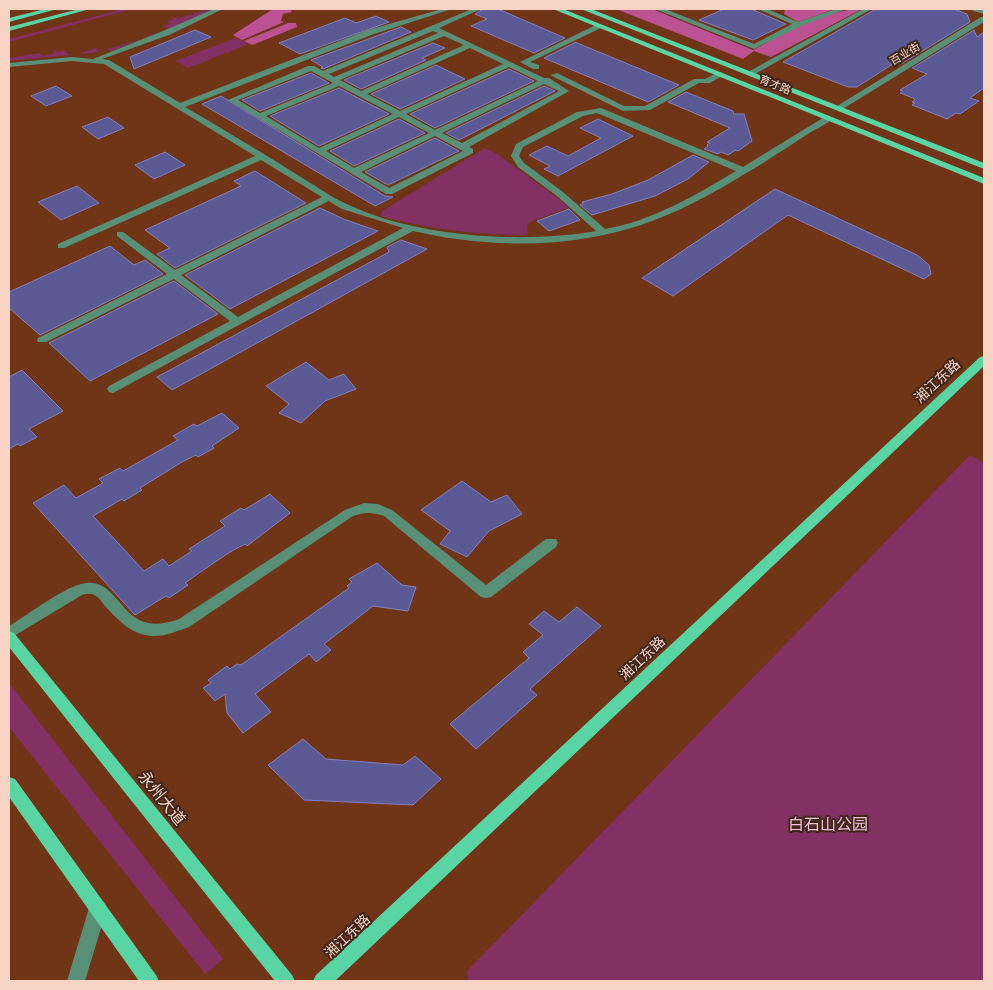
<svg xmlns="http://www.w3.org/2000/svg" width="993" height="990" font-family="Raleway,'Noto Sans SC',sans-serif">
<style>
.green{fill:#833065}
.forest{fill:#bc5294}
.building{fill:#5c5a95;stroke:#8281c0}
.lines{fill:none;stroke-linecap:round;stroke-linejoin:round}
.minor{fill:#589077;fill-rule:evenodd}
.major{fill:#59d5a4;fill-rule:evenodd}
.labels{text-anchor:middle;dominant-baseline:central;stroke-width:4;stroke-linejoin:round;paint-order:stroke}
.far-street-label{font-size:11px;fill:#f8d3c3;stroke:#412619}
.street-label{font-size:14px;fill:#f8d3c3;stroke:#412619}
.near-street-label{font-size:16px;fill:#f8d3c3;stroke:#412619}
.near-park-label{font-size:16px;fill:#f6bfde;stroke:#412619}
</style>
<rect width="100%" height="100%" fill="#703417"/>
<path class="green" d="M123 9H132L9 42V39Z
M211 9H216L179 26 111 51 108 49C99 51 89 55 80 53L96 48 100 51 146 38 150 37 147 34 152 36 169 29 163 26 171 24 168 21 174 19 171 16 177 18 195 14 192 11 197 13Z
M236 38 248 44 227 53 217 48 226 53 188 68 175 61Z
M52 49 58 52 65 50 69 55 9 61V58L39 53 42 56 55 53Z
M485 148 497 154 569 207 530 222 527 225 528 235C477 235 429 229 380 216L382 211Z
M970 455 984 463V981H468V970Z
M9 683 223 959 205 974 9 727Z"/>
<path class="forest" d="M273 9H290L292 12 283 14 281 21 284 22 242 40 233 35Z
M616 9H652L753 50C786 33 824 9 862 9L771 57 754 51 743 59Z
M785 9H835L798 22 784 14Z
M288 23H296L297 27 252 45 244 41Z"/>
<path class="building" d="M483 9H498L565 38 534 53 471 26 487 19 475 14Z
M724 9H751L786 24 753 40 699 20Z
M876 9H954L967 14 970 22 901 64 896 62 857 87H848L783 62Z
M376 16 389 22 300 54 279 43 345 18 356 23Z
M401 27 411 32 323 69 321 68 323 67 311 60Z
M195 30 211 37 134 69 130 57Z
M974 30 977 37 984 32V88L970 98 979 101 960 114 956 113 947 119 912 105 915 103 912 102 915 100 913 98 900 93 903 91 900 90 927 74 912 68Z
M576 42 577 43 679 85 648 102 544 58Z
M433 43 445 48 422 58 426 60 361 89 344 80Z
M436 65 465 79 400 109 371 94Z
M509 69 534 81 435 128 410 114Z
M311 73 329 83 260 111 242 100Z
M56 86 72 96 46 106 31 96Z
M544 86 555 91 459 140 446 133Z
M339 88 389 114 319 146 270 116Z
M686 92 733 111 734 114H744L752 141 738 151 736 150 728 155 721 152 718 154 704 149 708 146 707 145 710 143 707 142 730 128 668 102Z
M221 96 385 196 393 197 375 206 202 104Z
M108 117 124 128 98 139 82 127Z
M399 119 425 133 354 166 330 151Z
M598 119 633 136 558 176 544 169 550 166 529 155 547 146 568 156 601 138 580 128Z
M435 138 459 151 388 185 365 172Z
M165 152 185 165 154 179 135 165Z
M693 155 709 162 688 179 655 196 592 215 580 205 584 203 582 202 612 194 648 180Z
M255 171 306 203 175 268 157 254 170 248 145 230 241 186 234 181Z
M77 186 99 203 61 220 38 202Z
M775 189 917 255 929 265 931 274 924 279 788 215 673 296 642 278Z
M320 208 346 220 378 231 230 309 185 275Z
M569 209 580 220 549 231 537 221Z
M401 240 427 249 172 390 157 377 389 252 387 247Z
M110 246 134 265 145 260 163 274 40 335 9 308V292Z
M174 281 218 314 90 381 49 343Z
M306 362 329 380 344 374 356 389 325 401 301 423 279 413 289 404 266 386Z
M22 370 63 411 29 429 37 437 20 446 18 444 9 449V377Z
M222 413 239 428 212 446 214 448 198 457 196 455 182 462 140 488 142 490 124 501 122 499 93 516 144 571 163 559 169 566 192 551 189 549 225 526 220 521 241 508 244 510 270 494 290 513 247 546 245 544 230 552 199 573 185 583 188 585 169 598 166 596 135 615 33 503 64 485 76 498 103 483 99 479 120 468 123 471 178 440 173 436 194 424 197 426Z
M462 481 491 502 507 495 522 514 489 531 467 557 440 544 450 531 421 510Z
M377 563 402 585 416 587 408 611 373 606 324 644 331 650 316 662 309 654 255 694 271 712 243 733 227 713 225 694 215 701 203 688 211 683 208 680 227 666 230 669 237 664 241 665 349 588 347 586 352 582 349 579Z
M577 607 601 626 530 689 537 695 476 749 450 724 529 658 523 652 543 635 529 624 544 611 559 622Z
M303 739 326 759 403 765 415 756 441 779 413 805 304 800 268 765Z"/>
<g class="lines">
<path class="minor" d="M214 9H223L169 35 102 59 109 60 180 103 368 30 442 9H452L374 34 185 107C223 129 259 151 296 174 313 184 330 197 349 205 416 237 523 244 596 231L557 196 518 167 511 156 516 144 577 112 601 108 743 167 826 116 833 118C827 124 818 128 811 132 795 142 779 153 763 163 728 184 691 207 652 221 577 249 491 249 413 231L113 393 109 392 107 389 109 386 230 321 174 279 46 342H38L37 340 38 338 167 274 117 236V232H123L175 270 322 197 261 160 64 248H58V244L255 156 104 64 72 61 9 67V63L72 57 93 59 163 31ZM597 113 736 171C696 195 652 221 605 229L563 192 524 163 519 156 523 147 583 116ZM329 201 342 209 403 228 238 317 181 275Z
M472 9H481L439 28 544 78H549L569 91 469 147 473 149V153L392 194H386L228 100 308 66H314L323 71ZM433 31 438 33 334 77 329 74ZM444 36 464 45 361 91 340 80ZM470 48 503 64 400 111 367 94ZM509 67 538 81 435 130 406 114ZM311 71 333 83 260 113 238 100ZM544 84 559 91 462 143 442 133ZM339 86 393 114 319 148 266 116ZM399 117 429 133 354 168 326 151ZM435 136 463 151 389 188 361 172Z
M655 9H665L754 44 792 24 758 9H767L798 22 836 9H846L801 26 754 49Z
M863 9H872L753 75 746 73Z
M972 9 984 10V14L973 11Z
M981 17H984V22L841 110 834 108Z
M598 24 605 26 530 62 539 65V69H533L520 62Z
M719 72H722V76L710 83H699L650 110 623 111 550 75 557 73 624 106H645L694 79H705Z
M364 503 378 504 392 510 486 585 546 539H556L558 543 556 547 491 597 486 598 481 597 384 516C373 512 364 512 353 516L189 627C178 631 166 636 154 636 133 636 119 621 105 606 102 602 99 597 94 595 90 593 86 594 82 595L9 639V626C28 615 66 585 86 583 124 579 119 641 179 619L345 510Z
M98 899 104 902 107 908 85 981H67L89 908 92 902Z"/>
<path class="major" d="M45 9H57L9 22V18Z
M79 9H90L9 31V27Z
M553 9H563L984 178V184Z
M581 9H591L984 163V169Z
M984 356V366L335 981H313L316 975 980 357Z
M9 631 14 633 292 975 295 981H275L9 647Z
M9 777 15 779 156 975 159 981H139L9 797Z"/>
</g>
<g class="labels">
<g class="far-street-label">
<text transform="translate(905 54) rotate(-31)">百业街</text>
<text transform="translate(775 85) rotate(22)">育才路</text>
</g>
<g class="street-label">
<text transform="translate(937 381) rotate(-43)">湘江东路</text>
<text transform="translate(642 658) rotate(-43)">湘江东路</text>
<text transform="translate(347 936) rotate(-43)">湘江东路</text>
</g>
<g class="near-street-label">
<text transform="translate(162 798) rotate(51)">永州大道</text>
</g>
<g class="near-park-label">
<text x="828" y="824">白石山公园</text>
</g>
</g>
<rect width="993" height="990" fill="none" stroke="#f8d3c3" stroke-width="20"/>
</svg>
